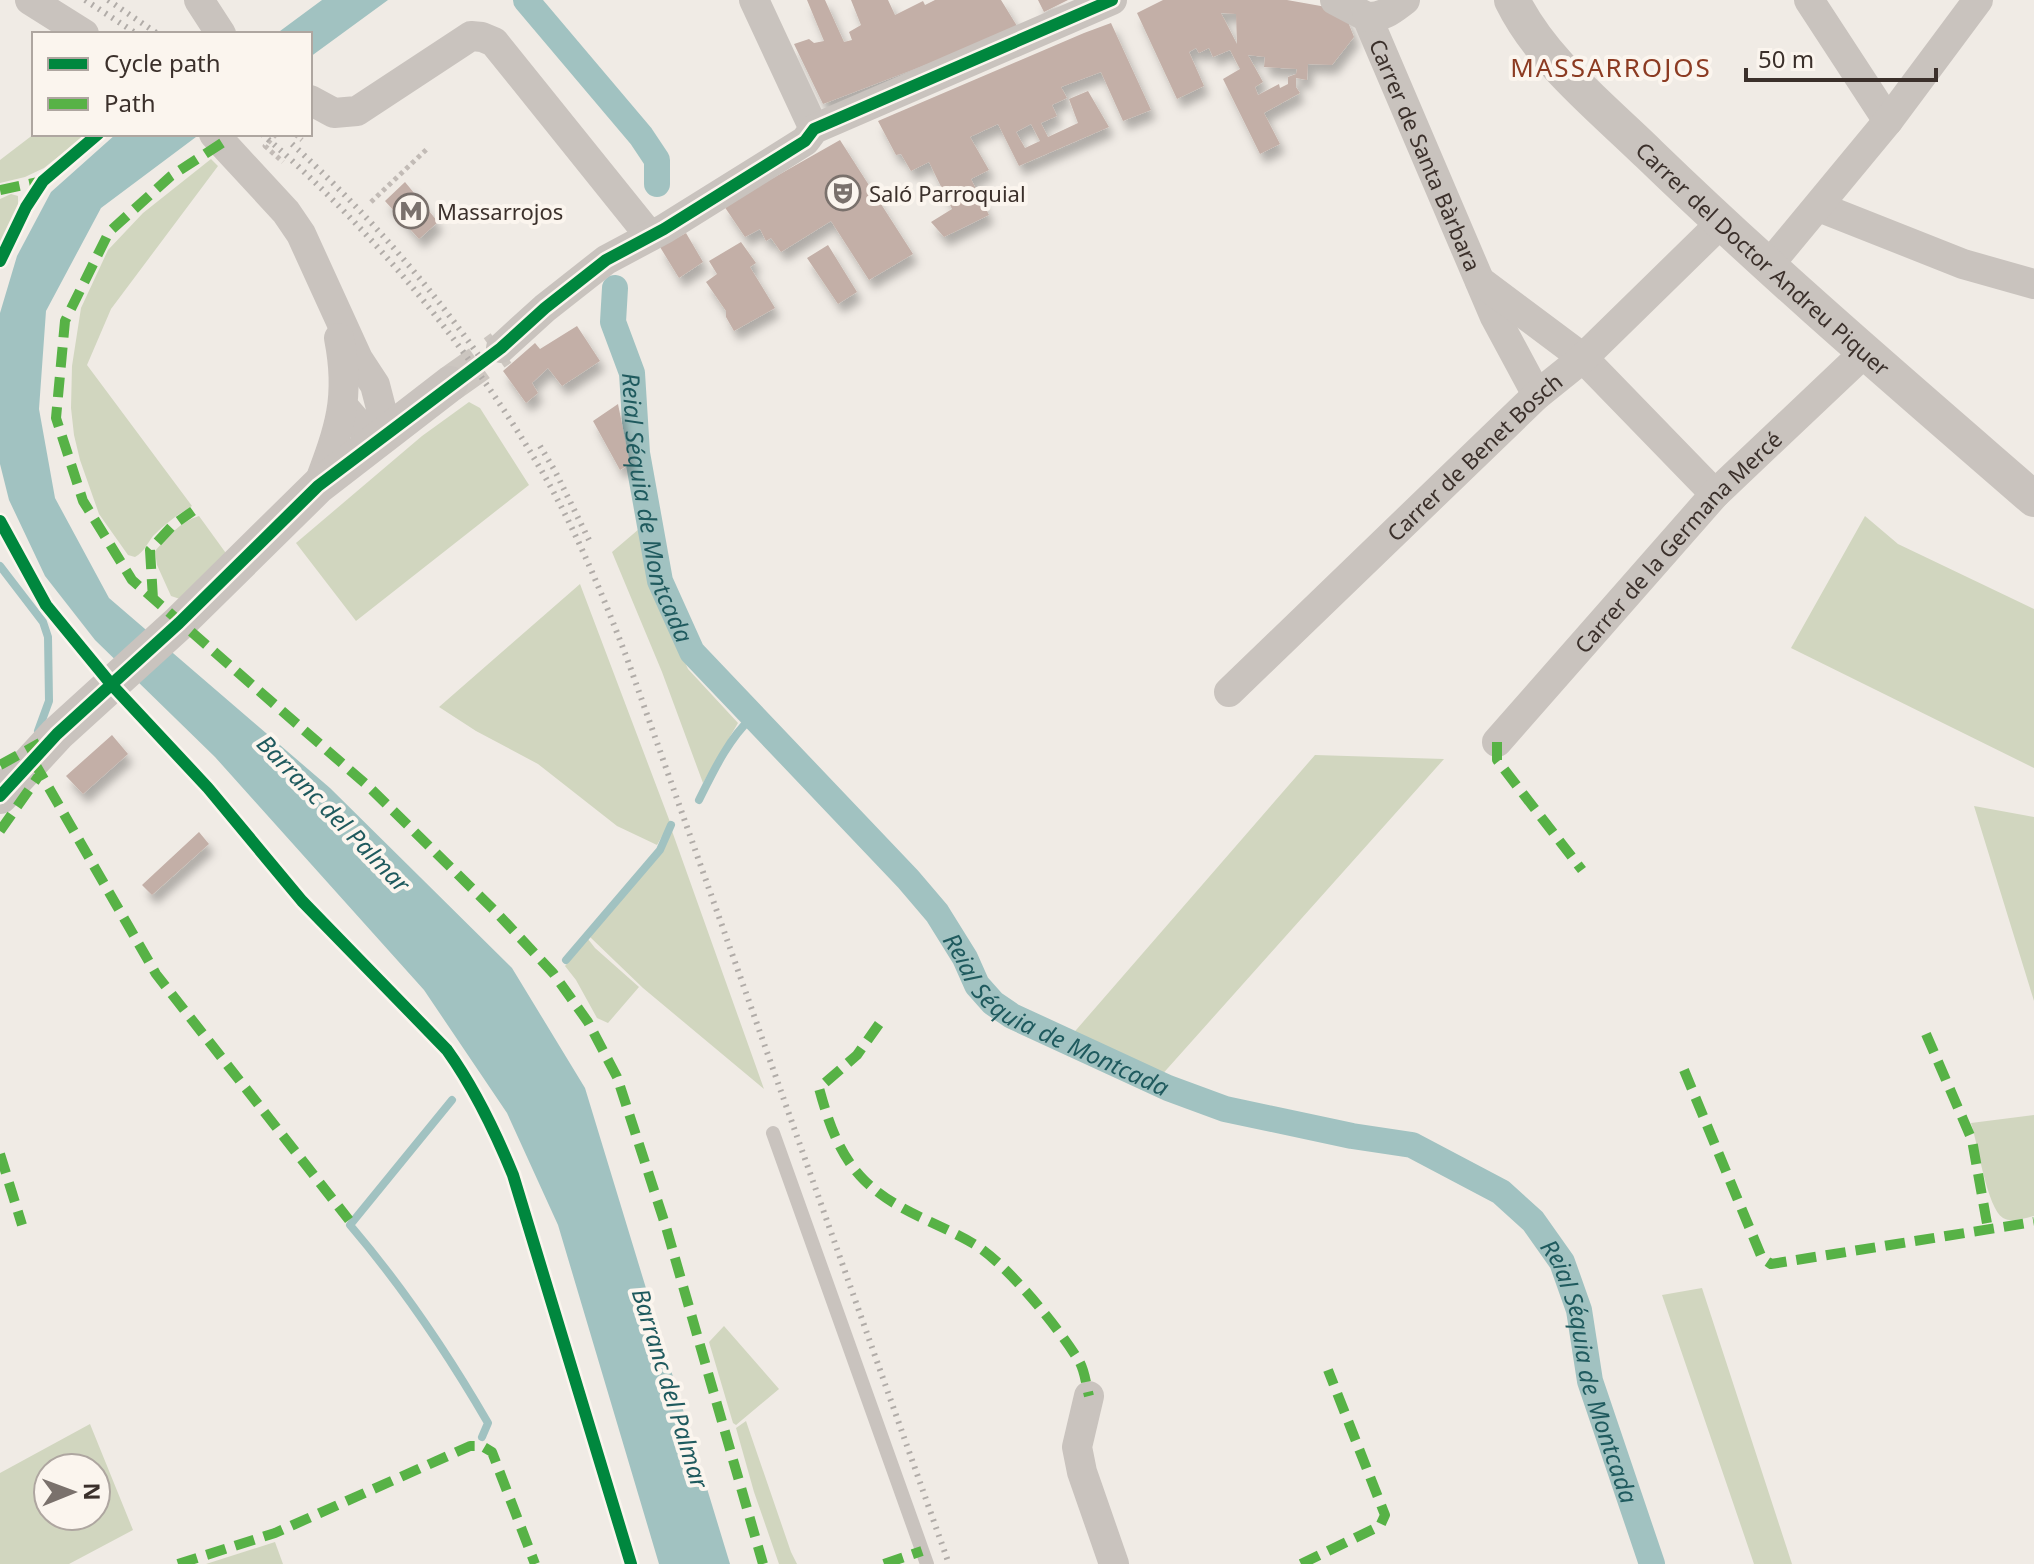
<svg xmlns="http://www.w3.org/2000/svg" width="2034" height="1564" font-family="'Noto Sans',sans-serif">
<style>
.green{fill:#d1d6bf;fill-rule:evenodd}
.water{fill:#a1c2c1}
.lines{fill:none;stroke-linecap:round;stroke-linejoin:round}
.stream{stroke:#a1c2c1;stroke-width:8}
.canal{stroke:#a1c2c1;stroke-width:26}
.building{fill:#c3afa7;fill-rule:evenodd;filter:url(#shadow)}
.tertiary-tunnel{stroke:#ccc6c0;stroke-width:36;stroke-dasharray:36 18;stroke-linecap:butt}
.path{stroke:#c2bbb6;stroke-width:5;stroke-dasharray:4 4;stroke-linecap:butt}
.service{stroke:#c9c3be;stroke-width:14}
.minor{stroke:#c9c3be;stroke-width:30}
.tertiary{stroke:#c9c3be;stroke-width:36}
.rail{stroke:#b1aca8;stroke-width:6;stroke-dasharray:2 6;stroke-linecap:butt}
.quiet{stroke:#57b246;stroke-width:10;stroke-dasharray:20 10;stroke-linecap:butt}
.cycleway-casing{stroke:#fbf5ee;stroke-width:17}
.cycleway{stroke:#00873e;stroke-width:12}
.labels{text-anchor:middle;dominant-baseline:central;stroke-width:8;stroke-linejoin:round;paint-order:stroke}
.street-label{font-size:22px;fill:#3b302b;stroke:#fbf5ee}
.poi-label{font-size:22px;fill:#3b302b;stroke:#fbf5ee;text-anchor:start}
.water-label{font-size:24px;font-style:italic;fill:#1f5a5e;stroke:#fbf5ee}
.quarter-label{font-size:26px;letter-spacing:2px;fill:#8c3b22;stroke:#fbf5ee}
</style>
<defs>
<filter id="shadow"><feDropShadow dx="5" dy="9" stdDeviation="4" flood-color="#0004"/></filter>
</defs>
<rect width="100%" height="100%" fill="#f0ebe5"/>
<path class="green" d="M34 134H87L44 168 25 177 0 183V160Z
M211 159 218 166 111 309 87 365 192 506C177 515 165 524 153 536 147 544 144 552 135 557L128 555 99 514 80 460 74 435 71 408 72 366 81 308 108 250 143 213Z
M11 194 18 196V209L0 244V199Z
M469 402 480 408 529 485 356 621 296 543 422 436Z
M199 516 228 556 180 599 171 596 157 565 155 551C168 536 180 522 199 516Z
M1865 516 1898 544 2034 609V768L1791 648Z
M639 529 653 592 688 669 738 723 703 783 662 672 612 552Z
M580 584 670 822 657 845 617 826 538 764 476 731 439 707Z
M1315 755 1444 759 1159 1078 1070 1037Z
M1974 806 2034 817V1001Z
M672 831 764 1089 643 988 590 937 663 851Z
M588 939 595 948 639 987 608 1023 597 1018 576 980 565 966Z
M2034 1115V1216C2025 1218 2012 1223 2003 1218 1987 1208 1978 1144 1971 1123Z
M1702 1288 1792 1564H1754L1662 1295Z
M724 1326 779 1389 736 1425 733 1423 709 1342Z
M746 1421 791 1552 797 1564H779L754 1492 736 1428Z
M90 1424 133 1530 69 1564H0V1473ZM48 1468H96V1516H48Z
M275 1542 283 1564H206Z"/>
<path class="water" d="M322 0H388L310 57V34H276Z
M116 134H200L101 208 46 311 39 409 55 498 109 598 330 788 512 968 585 1088 730 1564H659L558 1225 507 1113 424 990 215 757 95 640 45 576 9 500 0 464V313L17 256 51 192Z"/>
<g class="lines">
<path class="stream" d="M0 566 43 622 48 637 49 701 38 731
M699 800C714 770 728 740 752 717
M566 960 660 850 671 825
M452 1100 350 1225C402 1286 448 1354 488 1423L482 1437"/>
<g class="canal">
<path d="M526 0 641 136 657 160V184"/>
<path id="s1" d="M615 288 613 322 632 373 637 453 660 581 692 652 908 879 937 913 965 958 977 985 993 1003 1012 1016 1168 1088 1225 1109 1352 1136 1412 1145 1501 1192 1533 1221 1562 1262 1579 1310 1590 1381 1652 1564"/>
</g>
</g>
<path class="building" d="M807 0H825L844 42 852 40 849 32 861 25 851 0H888L895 15 923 1 925 5 935 0H1001L1017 26 967 49 823 104 794 44 809 39 814 43 824 41Z
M1038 0H1068L1044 12Z
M1163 0H1287L1332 8 1346 17 1354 37 1332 65 1308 64 1307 80 1296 78V87L1300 93 1264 113 1280 144 1260 154 1223 79 1240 69 1230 50 1213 57 1209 48 1199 53 1196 48 1189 52 1204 86 1177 99 1137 13ZM1221 13 1236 14 1237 44ZM1248 55 1265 57 1264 67 1297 69 1296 74 1288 77V84L1280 88 1279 84 1258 95 1255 87 1263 82Z
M1111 23 1151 110 1123 121 1101 72 1061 87 1067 98 1052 105 1057 116 1041 123 1048 137 1078 123 1069 99 1088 91 1109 127 1019 166 998 124 970 137 989 170 971 179 989 215 944 237 931 222 952 209 929 162 911 171 901 154 896 155 878 121 1084 33ZM1031 124 1040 141 1025 148 1016 132Z
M840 140 913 254 869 280 831 221 781 252 771 238 766 241 760 229 745 237 724 206Z
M405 182 438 222 419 239 385 201Z
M686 233 703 262 679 278 660 247Z
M741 242 756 263 750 267 775 308 734 331 726 317V311L706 282 717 274 709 261Z
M828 245 857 292 838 304 807 258Z
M577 326 600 361 562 386 548 368 532 383 538 393 526 403 503 371 535 343 540 349Z
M618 404 630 464 620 470 593 421Z
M112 735 128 754 83 794 66 776Z
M199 832 209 844 152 895 142 885Z"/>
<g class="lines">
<path class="tertiary-tunnel" d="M450 384 501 348"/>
<path class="path" d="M276 134 265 146 283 162
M295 134 302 140
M371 202 429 147"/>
<path class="service" d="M773 1133 927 1564"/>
<g class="minor">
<path d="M30 0 84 34"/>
<path d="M199 0 221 34"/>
<path d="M754 0 814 129"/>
<path id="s2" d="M1335 0 1367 17 1495 317 1537 395"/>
<path d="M1809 0 1888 121"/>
<path d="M1367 17C1383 18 1393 9 1405 0"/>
<path d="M310 100 334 113 357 111 471 36 482 37 494 42 650 236"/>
<path d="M214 134 286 212 301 234 358 359 375 385 381 408 383 436 361 427 343 406"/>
<path d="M1819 207 1963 264 2034 284"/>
<path d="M1768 266 1888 121 1978 0"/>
<path d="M1480 281 1583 358 1715 494"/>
<path d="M501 348 545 308 606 260 664 229 805 141 814 129 1112 0"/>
<path d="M318 486C339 430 351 399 339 338"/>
<path id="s3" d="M1229 692 1537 395 1583 358 1721 223"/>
<path id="s4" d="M1497 742 1715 494 1865 352"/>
<path d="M1089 1396 1077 1447 1082 1472 1114 1564"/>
</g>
<g class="tertiary">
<path id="s5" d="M1512 0C1542 61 1601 107 1649 154 1773 274 1904 386 2034 499"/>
<path d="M0 796 57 734 179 623 318 486 450 384"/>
</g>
<path class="rail" d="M85 0 137 34
M108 0 158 34
M262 134C368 225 466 343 537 463 574 525 602 593 628 661L949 1564
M292 144C364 210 428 283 484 363
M540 446 555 471 590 542"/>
<path class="quiet" d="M222 143 171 176 109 232 65 321 56 418 83 501 132 580 368 786 496 912 553 973 588 1022 617 1077 666 1227 763 1564
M0 190 43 181
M153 599 150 550 173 525 193 511
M1497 742V760L1582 870
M34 762 156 974 349 1220
M0 765 40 743
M0 831 40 774
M879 1024 857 1055 819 1088C828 1121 839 1155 864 1180 895 1211 937 1222 974 1244 1006 1263 1059 1328 1079 1361 1085 1371 1086 1385 1089 1396
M1926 1034 1972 1140 1988 1229
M1684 1070 1762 1258 1771 1264 2034 1222
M0 1154 22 1225
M178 1564 275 1533 470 1446H482L492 1452 535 1564
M884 1564 922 1551
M1301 1564 1380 1526 1385 1515 1328 1370"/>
<g class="cycleway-casing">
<path id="cycleway" d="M0 261 26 207 43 181 98 134
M0 521 46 605 111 684 208 788 302 901 447 1050C475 1089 495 1131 513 1175L631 1564
M0 796 57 734 179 623 318 486 501 348 545 308 606 260 664 229 805 141 814 129 1112 0"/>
</g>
<use href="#cycleway" class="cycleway"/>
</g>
<defs>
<g id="theatre-ring" transform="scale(1.8)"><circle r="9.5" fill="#fbf5ee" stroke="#7a716c" stroke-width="1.5"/><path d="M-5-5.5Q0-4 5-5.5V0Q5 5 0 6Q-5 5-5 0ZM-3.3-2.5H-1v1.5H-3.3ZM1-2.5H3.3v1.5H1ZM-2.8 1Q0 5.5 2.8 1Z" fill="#7a716c"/></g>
<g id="metro-ring" transform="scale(1.8)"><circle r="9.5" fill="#fbf5ee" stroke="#7a716c" stroke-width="1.5"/><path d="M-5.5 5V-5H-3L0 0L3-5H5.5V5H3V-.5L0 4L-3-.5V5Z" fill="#7a716c"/></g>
</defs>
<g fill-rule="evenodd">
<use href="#theatre-ring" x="843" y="193"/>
<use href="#metro-ring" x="411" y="211"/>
</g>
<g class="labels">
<g class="street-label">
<text stroke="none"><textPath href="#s2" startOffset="186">Carrer de Santa Bàrbara</textPath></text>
<text stroke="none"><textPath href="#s5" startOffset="362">Carrer del Doctor Andreu Piquer</textPath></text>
<text stroke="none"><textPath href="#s3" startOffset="340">Carrer de Benet Bosch</textPath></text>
<text stroke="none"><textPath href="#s4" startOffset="270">Carrer de la Germana Mercé</textPath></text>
</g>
<g class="poi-label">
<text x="869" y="193">Saló Parroquial</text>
<text x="437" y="211">Massarrojos</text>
</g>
<g class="water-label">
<text stroke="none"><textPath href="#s1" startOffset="226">Reial Séquia de Montcada</textPath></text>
<text transform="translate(334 813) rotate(46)">Barranc del Palmar</text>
<text stroke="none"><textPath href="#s1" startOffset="898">Reial Séquia de Montcada</textPath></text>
<text stroke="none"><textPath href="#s1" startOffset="1594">Reial Séquia de Montcada</textPath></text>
<text transform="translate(671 1388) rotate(73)">Barranc del Palmar</text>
</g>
<g class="quarter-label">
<text x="1611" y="67">MASSARROJOS</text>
</g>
</g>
<rect x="32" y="32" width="280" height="104" fill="#fbf5ee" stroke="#aea6a0" stroke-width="2"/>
<rect x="48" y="58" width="40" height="12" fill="#00873e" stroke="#aea6a0" stroke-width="2"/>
<text x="104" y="72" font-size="24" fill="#3b302b">Cycle path</text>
<rect x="48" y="98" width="40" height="12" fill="#57b246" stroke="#aea6a0" stroke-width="2"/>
<text x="104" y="112" font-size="24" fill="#3b302b">Path</text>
<g transform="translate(72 1492) rotate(89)"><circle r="38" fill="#fbf5ee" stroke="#aea6a0" stroke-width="2"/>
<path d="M0-6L14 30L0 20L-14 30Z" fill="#7a716c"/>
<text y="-12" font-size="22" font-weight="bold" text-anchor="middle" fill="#3b302b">N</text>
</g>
<path d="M1746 68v12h190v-12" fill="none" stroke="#3b302b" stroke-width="4"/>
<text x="1758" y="68" font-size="24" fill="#3b302b" stroke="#fbf5ee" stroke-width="6" paint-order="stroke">50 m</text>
</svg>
